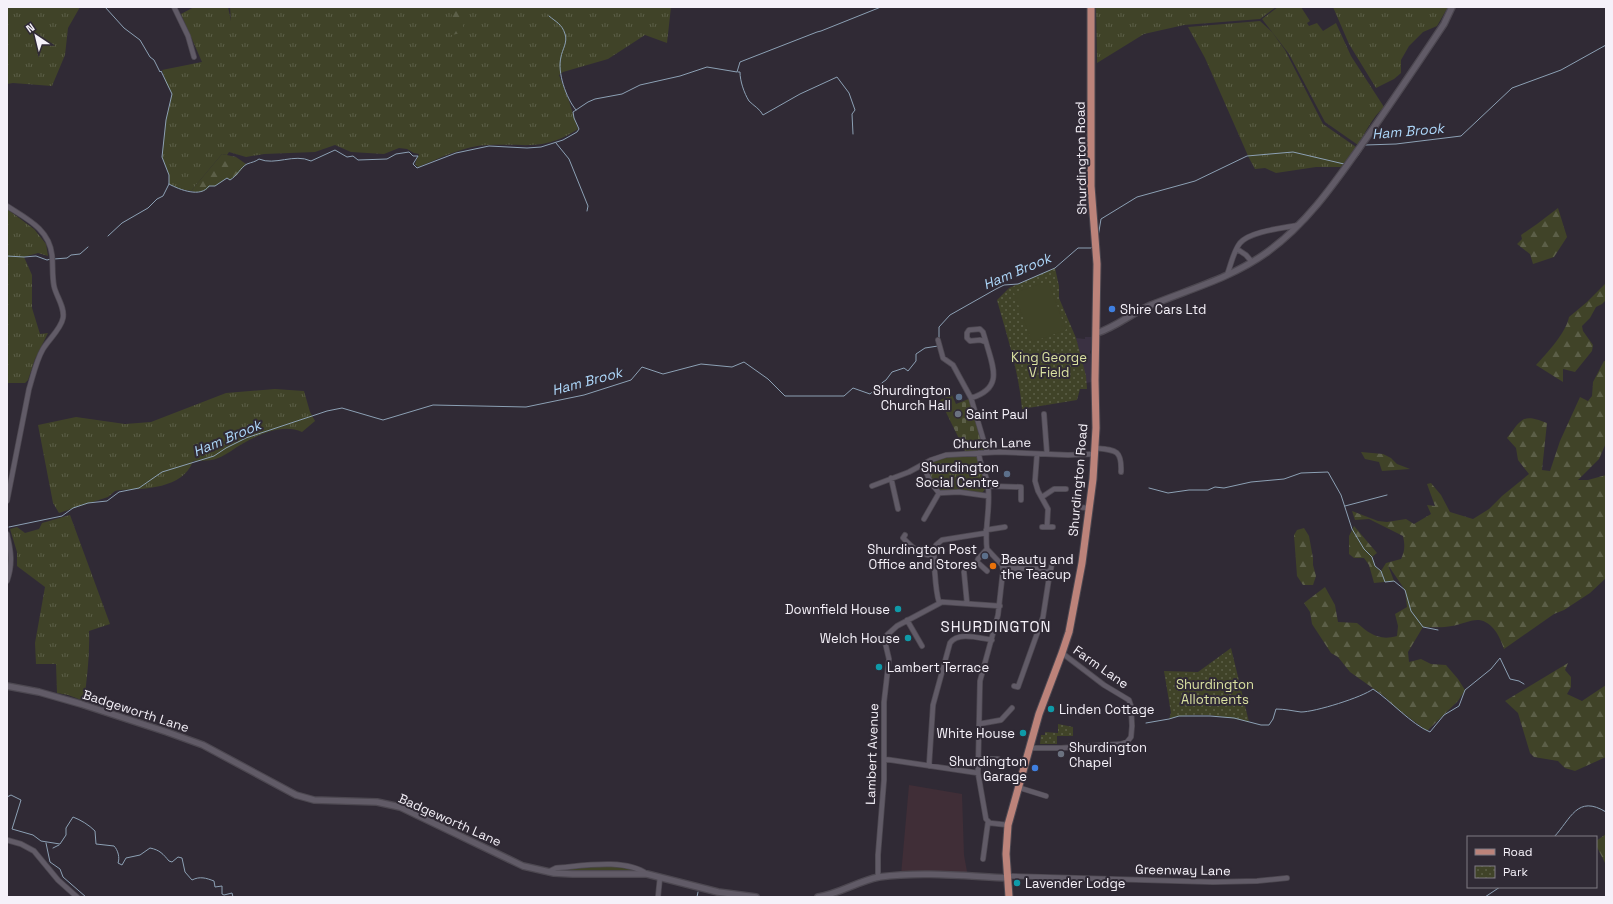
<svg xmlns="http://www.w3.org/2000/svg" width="1613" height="904" font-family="'Space Grotesk',sans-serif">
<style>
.built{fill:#3a3142}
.education{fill:#402e37}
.grass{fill:url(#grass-tufts)}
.forest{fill:url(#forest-firs)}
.cemetery{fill:url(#cemetery-stones)}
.park{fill:url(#park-dots)}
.pitch{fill:#404328}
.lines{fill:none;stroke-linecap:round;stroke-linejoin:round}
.stream{stroke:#8ca0b4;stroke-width:1}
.minor-casing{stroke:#4d4851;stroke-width:6}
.tertiary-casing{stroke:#4d4851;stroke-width:8}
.primary-casing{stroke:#4d4851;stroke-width:9}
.minor{stroke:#615b67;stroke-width:4.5}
.tertiary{stroke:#615b67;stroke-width:5.5}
.primary{stroke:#bc837a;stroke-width:7}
.shop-dot{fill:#3f7fe0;stroke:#302a35;stroke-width:1.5}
.service-dot{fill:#5c6f8a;stroke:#302a35;stroke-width:1.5}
.worship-dot{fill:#6b7280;stroke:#302a35;stroke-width:1.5}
.food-dot{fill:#e8710a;stroke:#302a35;stroke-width:1.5}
.culture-dot{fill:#0f9aa8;stroke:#302a35;stroke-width:1.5}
.labels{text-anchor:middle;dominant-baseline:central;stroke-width:4;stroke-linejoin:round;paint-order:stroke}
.street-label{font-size:13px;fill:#f5f1f9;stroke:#302a35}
.poi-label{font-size:13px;fill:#f5f1f9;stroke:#302a35;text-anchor:start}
.park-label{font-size:13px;fill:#dae1a1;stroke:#302a35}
.water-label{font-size:14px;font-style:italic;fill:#aed8fb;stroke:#302a35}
.quarter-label{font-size:15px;letter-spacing:1px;fill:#f5f1f9;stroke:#302a35}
</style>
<defs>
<pattern id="grass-tufts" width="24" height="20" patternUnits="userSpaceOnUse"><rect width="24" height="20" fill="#404328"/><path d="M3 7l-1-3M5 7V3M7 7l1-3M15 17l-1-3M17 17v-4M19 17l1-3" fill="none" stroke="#5c5f48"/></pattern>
<pattern id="forest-firs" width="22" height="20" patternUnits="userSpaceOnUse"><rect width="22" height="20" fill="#404328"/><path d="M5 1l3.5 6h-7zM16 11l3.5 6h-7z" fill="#5c5f48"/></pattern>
<pattern id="cemetery-stones" width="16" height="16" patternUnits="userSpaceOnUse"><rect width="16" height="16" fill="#404328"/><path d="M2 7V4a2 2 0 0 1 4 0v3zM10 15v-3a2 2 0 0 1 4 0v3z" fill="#5c5f48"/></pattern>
<pattern id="park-dots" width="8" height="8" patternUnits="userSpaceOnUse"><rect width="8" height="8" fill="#404328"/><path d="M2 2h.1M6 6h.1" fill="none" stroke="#5c5f48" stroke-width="1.8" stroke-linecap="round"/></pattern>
</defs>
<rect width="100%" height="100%" fill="#302a35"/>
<path class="built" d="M1085 337H1092L1093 349 1090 351V353L1092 355V382L1086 383 1076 338 1085 339Z"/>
<path class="education" d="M909 785 962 794 964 855 968 877 901 875Z"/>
<path class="grass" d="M7 7H80L68 28 65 55 52 86 13 83 7 84Z
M194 7H228L231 21 230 7H671L667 43 645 35 608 59 563 72 559 75 569 101 578 129C542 152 527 143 488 145 464 146 440 158 418 167L415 164 419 154 414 153 407 149 399 148 384 154 351 152 335 145 315 152 264 154 246 157 229 152 227 155 222 154 191 191 180 189 169 184V175L162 157 166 120 172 94 166 83 162 70 202 62 181 14Z
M1096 7H1276L1260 19 1184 25 1144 34 1097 63Z
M1278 7H1301L1310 21 1307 23 1309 26 1317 23 1323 31 1336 23 1351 56 1384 107C1372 118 1366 131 1358 145L1325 122 1289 54 1262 19Z
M1333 7H1448L1437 26 1423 32 1409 46 1401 60V73L1394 79 1376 88 1349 44Z
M1260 21 1272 32 1285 50 1323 124 1356 147 1341 167H1316L1276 173 1265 168 1255 169 1249 158 1205 58 1188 27Z
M7 209 34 229 46 244 48 256 38 253 24 257 32 275V308L40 334 48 333 35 359 28 380 25 383H7Z
M275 389 304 391 310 412 315 421 302 432C284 423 259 434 242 444 234 448 227 455 218 458 210 462 202 460 193 461 183 489 144 489 120 490L115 491 108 497 59 513 53 503 38 425 76 417 125 424 151 422 226 393Z
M979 453 988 486 982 493 978 495 937 491 923 465 946 455Z
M70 515 110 624 89 631C90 654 87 678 84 701L68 695 57 693 56 664H36L35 643 45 587 17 566V552L10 529 17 527 25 533 39 529 42 523Z
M608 866 632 869 639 871 577 872 556 871 588 867Z"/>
<path class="forest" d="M452 7H466L462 33 451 35Z
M222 154 236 157 246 164 237 175 230 180 227 178 215 186H210C206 192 198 193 191 191Z
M1558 208 1567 237 1554 257 1533 264 1530 254 1517 244 1522 239 1521 235 1537 224Z
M1606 283V300L1602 304 1596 307 1590 318 1582 326 1583 331 1593 345 1592 351 1575 372 1563 369V382L1536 365C1547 353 1566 333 1569 317L1587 302Z
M1604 361H1606V443L1599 459 1578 480H1588L1606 475V578L1590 593 1564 610 1554 614 1504 649C1500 637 1493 622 1479 620 1472 619 1459 625 1452 626 1442 628 1433 627 1423 627L1408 652 1409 662 1421 659 1431 664 1446 665 1458 679 1465 690 1458 701 1427 731 1395 707 1384 696 1350 672 1338 657 1331 653 1312 624 1310 612 1304 603 1325 587 1335 605 1338 622 1357 623C1370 634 1379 641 1397 636L1398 626 1395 614 1407 607 1405 590 1388 565 1394 581 1374 583 1369 565 1364 558H1354L1349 554V536L1354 526 1377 553 1372 557 1375 566 1381 571 1386 563 1401 559C1405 551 1405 545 1403 536L1369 519 1355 520 1352 511 1378 521 1387 522 1406 519 1414 524 1431 514 1427 505 1435 506 1427 484 1431 483 1441 495 1450 512 1473 519 1489 509 1502 496 1529 474 1518 460 1516 448 1507 438C1522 419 1522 413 1547 423L1542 470 1550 471 1560 441 1580 397 1588 401 1592 396 1593 382Z
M1361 452 1383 454 1391 458 1397 464 1410 469 1382 471 1379 462 1365 459Z
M1304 528 1309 536 1313 558V565L1316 576 1313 585H1303L1297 576 1294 535 1297 530Z
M1568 663 1565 670 1571 677V687L1567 694 1582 701 1606 685V757L1575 771 1565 768 1558 761 1534 757 1530 753 1518 713 1505 701Z
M1606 834V865L1596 845V841Z"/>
<path class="cemetery" d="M952 395 956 404 971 398 987 452 966 453 940 400Z"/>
<path class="park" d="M1055 268 1059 286V298L1076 338 1086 376 1087 389H1080L1077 400 1022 409C1019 372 1007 336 997 300L1009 288Z
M1231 648 1249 722C1224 716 1193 711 1169 719L1171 713 1164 671 1198 672Z
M1058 724 1073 727V736H1057V744H1040L1041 735H1045V732L1058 733Z"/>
<path class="pitch" d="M1048 281 1066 330 1032 342 1014 293Z"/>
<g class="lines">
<path class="stream" d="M105 7 124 28 140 40 150 57 154 60 160 72 161 71 172 94 166 120 162 157 169 175V184L163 196 157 199 148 208 122 223 108 236
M549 16C556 22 562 24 565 34 568 42 562 50 561 57 557 72 566 98 576 110
M738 72H740C740 81 744 93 749 101 754 106 760 109 763 115L800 94 837 77 849 93 855 110 852 114 853 134
M556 143 569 159 588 206 587 211
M1357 157 1365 145 1396 144 1461 136 1512 88 1561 70 1606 45
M169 184C180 190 201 198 209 186H215L227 178 230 180C237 176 241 167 247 164 252 162 255 162 259 159 275 166 294 153 311 161L335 150 347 157 353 156 358 160 387 159 396 154 409 152 413 156H418L413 164 417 168 456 153 489 146 527 148 541 147 563 140 577 132 579 129 574 118 573 112 588 102 595 99 622 94 640 85 680 76 707 67 737 72 740 62 817 32 821 31 881 7
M1098 237 1101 219 1137 197 1195 181 1247 156 1293 152 1344 164
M7 256 24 257 36 256 47 260 51 259
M54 259 67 258 71 255 80 254 88 247
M939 338V327L950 315 996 289 1004 285 1018 284 1055 268 1078 248H1091L1092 247
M1149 488 1168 493 1189 490H1208L1215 487 1224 488 1251 482 1284 479 1301 473 1328 472 1341 495 1352 529 1364 549 1372 557 1375 566 1381 571 1385 582 1394 581 1405 590 1411 611 1423 627 1438 630
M1345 506 1387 495
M9 527 62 516 73 508 88 503 107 501 119 492 139 488 162 472 214 456 226 448 246 438 327 411 342 408 383 420 433 405 526 407 584 395 631 380 642 367 663 374 701 364 732 367 744 362 768 379 785 396H844L853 388 870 394 883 382 886 380 892 372 904 368 908 371 916 361V354L925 348 938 346
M1146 723 1169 719 1179 716H1210L1234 718 1261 725H1269L1273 719 1276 709C1285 709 1293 711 1301 712 1315 712 1363 697 1373 689 1391 701 1411 724 1430 732L1444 715 1459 706 1465 690 1491 669 1500 658 1510 679 1519 681 1524 684
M7 797 11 795 21 800 12 829 33 835 41 841 60 844 66 835V828L73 817C81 820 89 825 95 831L96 844 114 846C118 850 120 858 118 863L122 865 126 858 140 855 150 848C160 850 163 854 169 861L172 862 178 857 182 858 185 872 192 880C200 876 206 878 214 881L215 887 222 886V894L224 895 232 893 233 897
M1554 837C1571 819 1577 794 1606 812
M46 843 50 862 60 869 63 877 86 897
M53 848 59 845
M697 897 698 892
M1485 897 1500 887"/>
<g class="minor-casing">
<path id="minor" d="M174 7 188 36 194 57
M7 206C27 219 49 229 52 255 53 265 52 276 54 286 56 296 65 307 63 318 61 329 49 339 43 349 36 361 33 376 29 389L7 501
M1237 249 1246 255 1252 262
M1227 275C1231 265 1233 252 1240 243 1250 231 1284 228 1299 225
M938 340 943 358 953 365 971 398 987 452
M971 398C1004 388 993 367 986 342L980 340 970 341 967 338V333L969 330 980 329 983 332 986 342
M1044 414 1047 454
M1096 448C1116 450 1122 450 1121 472
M979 453C979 465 987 474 988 486 991 507 984 528 987 549L1002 565 1003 570 998 615 980 681 978 773 986 819 990 823 1008 825
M1037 454 1035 481 1038 491 1048 509 1047 527H1042
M923 465 931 483 939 493 959 492 988 496
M891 478 898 509
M872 486 909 472 931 460 946 455 999 452 1068 455 1095 454
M988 486 1021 487V500
M1042 497 1054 489H1066
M1075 507 1089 508
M924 519 939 493
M1047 527H1053
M986 530 1005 527
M7 534C11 551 13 564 7 581
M905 535 903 538C911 546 921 557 934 555
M987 549 978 559 977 562 987 571
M1003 568 1040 569 1046 572 1049 578 1043 617 1018 687 1014 686
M964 572 967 603
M1047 573 1051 569 1052 562
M939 602C936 593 932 553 936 545L942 540 986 533
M907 620 922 646
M979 724 1001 720 1012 708
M1029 748H1061L1121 744 1127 742 1131 737 1132 726 1131 706 1129 700 1104 685 1062 653
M884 759 978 773
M978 759H998
M929 766 933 705 950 643C958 631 979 638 992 640
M1017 787 1046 796
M7 840 21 844 34 851 58 880 77 897
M983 859 988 822
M548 872 556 868C582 866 625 858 647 874
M1008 876 1213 882 1257 881 1287 878
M878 878V855L884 780V702L889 659 885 642 887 635 897 626 942 602 1000 606
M658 897 660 877"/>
</g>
<g class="tertiary-casing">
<path id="tertiary" d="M1097 333C1116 327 1132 313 1151 305 1190 289 1231 278 1266 253 1308 223 1336 181 1365 140 1392 102 1418 63 1444 24L1452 7
M7 686 39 692 81 704 167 732 203 745 296 795 314 800 377 802 400 807 523 866 554 873 572 874H647L718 892 756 897
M818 897C839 894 858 881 879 877 922 871 965 876 1008 878"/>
</g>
<g class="primary-casing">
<path id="primary" d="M1009 897 1006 854 1008 825 1039 714 1062 653 1069 632 1082 563 1093 479 1096 428 1095 380 1097 264 1091 186V7"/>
</g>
<use href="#minor" class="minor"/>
<use href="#tertiary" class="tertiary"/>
<use href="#primary" class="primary"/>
</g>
<g class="shop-dot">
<circle cx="1112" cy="309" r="4"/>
<circle cx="1035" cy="768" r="4"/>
</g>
<g class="service-dot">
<circle cx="959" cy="397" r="4"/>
<circle cx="1007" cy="474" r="4"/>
<circle cx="985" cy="556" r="4"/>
</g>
<g class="worship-dot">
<circle cx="958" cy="414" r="4"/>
<circle cx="1061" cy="754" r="4"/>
</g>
<circle class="food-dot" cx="993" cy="566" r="4"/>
<g class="culture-dot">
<circle cx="898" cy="609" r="4"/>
<circle cx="908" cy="638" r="4"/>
<circle cx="879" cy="667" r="4"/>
<circle cx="1051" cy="709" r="4"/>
<circle cx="1023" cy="733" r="4"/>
<circle cx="1017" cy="883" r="4"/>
</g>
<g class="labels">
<g class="street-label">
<text transform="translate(1081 158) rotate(-91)">Shurdington Road</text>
<text transform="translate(992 443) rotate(-1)">Church Lane</text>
<text transform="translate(1078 480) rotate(-85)">Shurdington Road</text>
<text transform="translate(1101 667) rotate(35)">Farm Lane</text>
<text transform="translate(136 711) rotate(18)">Badgeworth Lane</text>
<text transform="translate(872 754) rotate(-88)">Lambert Avenue</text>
<text transform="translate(450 820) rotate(24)">Badgeworth Lane</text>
<text transform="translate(1183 870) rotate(1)">Greenway Lane</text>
</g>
<g class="poi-label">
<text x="1120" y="309">Shire Cars Ltd</text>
<text x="951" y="390" text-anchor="end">Shurdington<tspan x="951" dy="15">Church Hall</tspan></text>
<text x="966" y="414">Saint Paul</text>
<text x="999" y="467" text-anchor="end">Shurdington<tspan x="999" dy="15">Social Centre</tspan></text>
<text x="977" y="549" text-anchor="end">Shurdington Post<tspan x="977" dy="15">Office and Stores</tspan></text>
<text x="1001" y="559">Beauty and<tspan x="1001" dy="15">the Teacup</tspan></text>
<text x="890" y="609" text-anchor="end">Downfield House</text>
<text x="900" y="638" text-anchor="end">Welch House</text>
<text x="887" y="667">Lambert Terrace</text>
<text x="1059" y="709">Linden Cottage</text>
<text x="1015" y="733" text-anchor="end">White House</text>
<text x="1069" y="747">Shurdington<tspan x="1069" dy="15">Chapel</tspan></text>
<text x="1027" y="761" text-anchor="end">Shurdington<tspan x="1027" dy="15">Garage</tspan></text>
<text x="1025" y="883">Lavender Lodge</text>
</g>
<g class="park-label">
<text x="1049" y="357">King George<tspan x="1049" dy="15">V Field</tspan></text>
<text x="1215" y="684">Shurdington<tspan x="1215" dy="15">Allotments</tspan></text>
</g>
<g class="water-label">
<text transform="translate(1408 131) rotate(-5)">Ham Brook</text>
<text transform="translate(1017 271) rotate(-23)">Ham Brook</text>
<text transform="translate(587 381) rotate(-15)">Ham Brook</text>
<text transform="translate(227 438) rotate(-23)">Ham Brook</text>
</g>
<g class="quarter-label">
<text x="996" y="626">SHURDINGTON</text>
</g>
</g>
<rect width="1613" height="904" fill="none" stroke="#f5f1f9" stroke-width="16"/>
<rect x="1467" y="836" width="130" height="52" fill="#302a35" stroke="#7f7a83"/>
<rect x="1475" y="849" width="20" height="6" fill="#bc837a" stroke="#7f7a83"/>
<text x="1503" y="856" font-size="12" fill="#f5f1f9">Road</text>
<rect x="1475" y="866" width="20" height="12" fill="url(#park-dots)" stroke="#7f7a83"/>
<text x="1503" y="876" font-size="12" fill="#f5f1f9">Park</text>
<g transform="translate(36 36) rotate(325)" stroke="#302a35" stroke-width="3" paint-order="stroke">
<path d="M0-3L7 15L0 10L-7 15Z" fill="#f5f1f9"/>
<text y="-6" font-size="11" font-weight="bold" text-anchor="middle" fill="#f5f1f9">N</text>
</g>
</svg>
